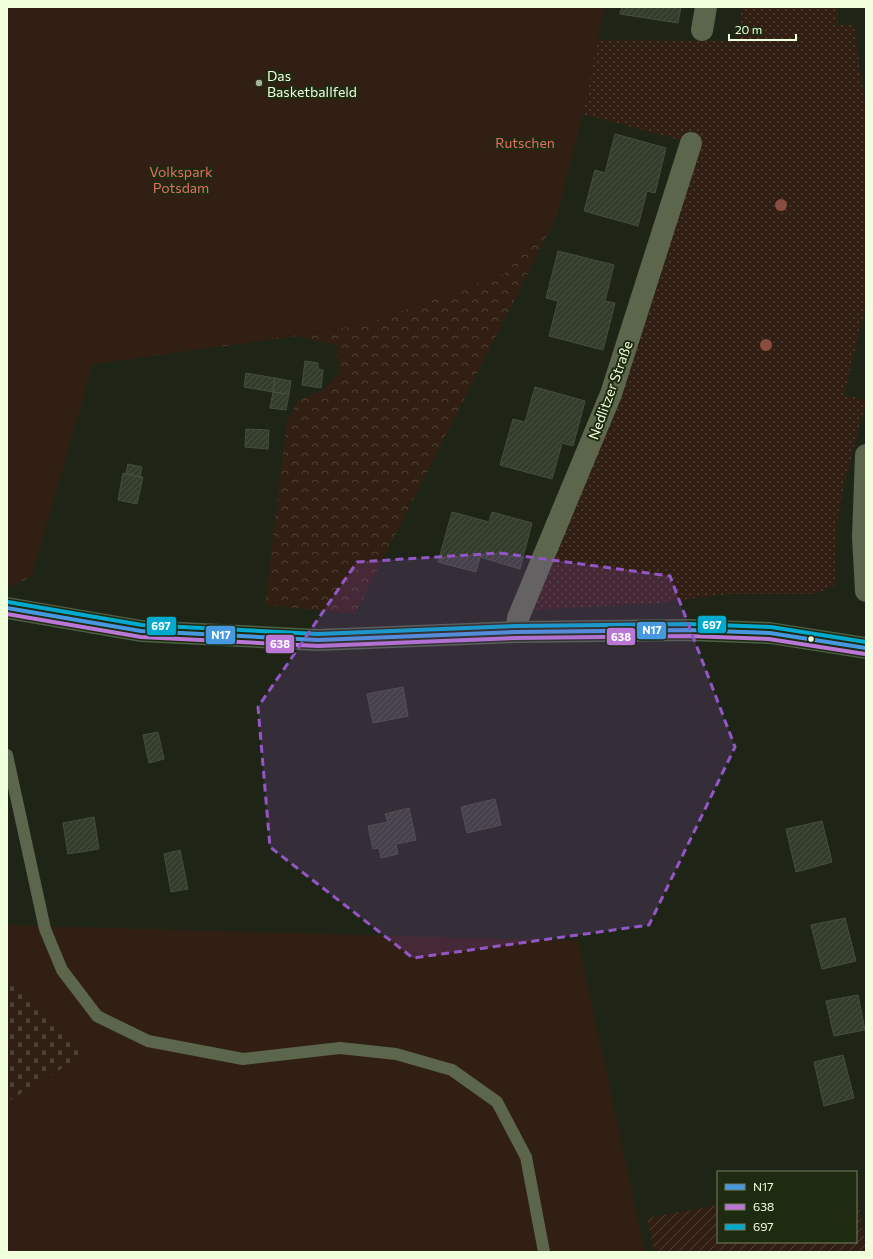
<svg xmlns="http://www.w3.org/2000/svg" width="873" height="1259" font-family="Commissioner,sans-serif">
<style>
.grass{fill:url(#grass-dots)}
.forest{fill:url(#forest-crowns)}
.cemetery{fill:url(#cemetery-stones)}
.park{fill:#321f14}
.garden{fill:url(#garden-furrows)}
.building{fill:url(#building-hatch);stroke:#444f3a}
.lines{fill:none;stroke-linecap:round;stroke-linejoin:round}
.service{stroke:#5b664c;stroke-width:12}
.minor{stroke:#5b664c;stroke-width:22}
.primary{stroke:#4e6045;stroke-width:22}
.bus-1-casing{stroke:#1e2b11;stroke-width:7}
.bus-2-casing{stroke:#1e2b11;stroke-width:7}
.bus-3-casing{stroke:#1e2b11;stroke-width:7}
.bus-1{stroke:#4699e1;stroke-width:4}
.bus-2{stroke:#ba77d6;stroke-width:4}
.bus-3{stroke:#00a9ce;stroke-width:4}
.tree{fill:#8a4d41}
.marked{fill:#9256c5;fill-opacity:0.2;stroke:#9256c5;stroke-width:3;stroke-dasharray:8 5;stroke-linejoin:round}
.poi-dot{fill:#a6b396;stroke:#1e2b11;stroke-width:1.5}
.bus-dot{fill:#efffdb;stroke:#1e2b11;stroke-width:1.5}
.labels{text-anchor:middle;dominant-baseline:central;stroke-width:4;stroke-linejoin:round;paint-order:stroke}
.poi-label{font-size:14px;fill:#efffdb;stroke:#1e2b11;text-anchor:start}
.park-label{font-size:14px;fill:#e36e63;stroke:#1e2b11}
.street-label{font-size:14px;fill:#efffdb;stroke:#1e2b11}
.line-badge{stroke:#1e2b11;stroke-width:1.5}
.badge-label{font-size:11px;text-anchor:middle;font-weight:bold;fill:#fff}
</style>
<defs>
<pattern id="grass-dots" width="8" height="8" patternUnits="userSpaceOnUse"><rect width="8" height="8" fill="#321f14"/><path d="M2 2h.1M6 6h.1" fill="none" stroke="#504136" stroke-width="1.8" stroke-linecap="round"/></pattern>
<pattern id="forest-crowns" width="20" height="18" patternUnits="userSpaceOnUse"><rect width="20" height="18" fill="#321f14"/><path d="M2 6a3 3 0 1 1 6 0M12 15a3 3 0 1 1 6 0" fill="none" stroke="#504136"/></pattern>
<pattern id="cemetery-stones" width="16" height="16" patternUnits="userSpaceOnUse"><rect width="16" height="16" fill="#321f14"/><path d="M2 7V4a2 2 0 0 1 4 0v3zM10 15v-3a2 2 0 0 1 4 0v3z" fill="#504136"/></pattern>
<pattern id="garden-furrows" width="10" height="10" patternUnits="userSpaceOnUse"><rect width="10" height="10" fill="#321f14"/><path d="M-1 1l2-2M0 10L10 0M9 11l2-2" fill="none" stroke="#504136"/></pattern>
<pattern id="building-hatch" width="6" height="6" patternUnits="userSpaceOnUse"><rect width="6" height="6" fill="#343c2c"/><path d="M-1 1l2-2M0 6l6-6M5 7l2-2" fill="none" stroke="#485040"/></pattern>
</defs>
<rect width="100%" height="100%" fill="#1e2517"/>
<path class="grass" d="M742 7H838V25H854L866 111V305L844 395 866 400V402L845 481 837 524 835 585 816 594H727L658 603 521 611 691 143 583 114 596 40 737 41Z"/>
<path class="forest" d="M7 7H604L583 114 556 218 355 614 265 605 287 421 299 400 322 391 339 373 337 346 297 336 93 364 31 577 7 588Z"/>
<path class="cemetery" d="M7 977 86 1054 7 1102Z"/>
<path class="park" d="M7 7H604L583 114 556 218 504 274 363 325 93 364 31 577 7 572Z
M7 925 578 941 645 1252H7V1102L86 1054 7 977Z"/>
<path class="garden" d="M856 1184 866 1252H654L647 1218 718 1205V1242H856Z"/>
<path class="building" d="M622 7H681L678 23 620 14Z
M615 134 666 148 655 193 647 191 638 226 584 211 595 170 605 173Z
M558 251 614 265 605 301 615 303 603 350 549 336 558 301 546 298Z
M305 361 318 363V369L323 370 321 388 302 385Z
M246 373 275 378 273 392 244 387Z
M275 378 291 381 289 394 273 392Z
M535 387 585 401 573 446 562 443 552 479 500 465 513 419 525 422Z
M273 392 289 394 286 410 270 408Z
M246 429 269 430 268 449 245 447Z
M128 464 142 467 140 477 126 474Z
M123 473 143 477 137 504 118 500Z
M452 512 489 522 492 512 532 523 520 569 480 557 476 572 438 562Z
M403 687 408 716 373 723 367 694Z
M158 732 164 759 149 763 143 735Z
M495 799 501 825 467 833 461 807Z
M409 808 416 840 396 844 398 854 381 858 379 848 373 849 368 826 388 822 385 814Z
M94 817 99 849 68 854 63 823Z
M822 821 832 862 796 872 786 829Z
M180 850 188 889 171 892 164 854Z
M845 918 856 961 822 969 811 925Z
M858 995 865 1030 834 1036 826 1001Z
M843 1055 854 1098 824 1106 814 1062Z"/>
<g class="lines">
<path class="service" d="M7 755 45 929 62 970 97 1016 148 1041 243 1059 340 1048 396 1054 452 1070 497 1102 526 1157 544 1252"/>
<path class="minor" d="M702 30 706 7
M866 455 863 537 866 591
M516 632 518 618 611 394 691 143"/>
<path class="primary" d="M7 608 141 631 318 640 516 632 689 630 770 633 866 648"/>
<g class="bus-1-casing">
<path id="bus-1" d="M7 608 141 631 318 640 516 632 689 630 770 633 866 648"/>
</g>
<g class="bus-2-casing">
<path id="bus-2" d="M7 614 141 637 318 646 516 638 689 636 769 639 865 654"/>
</g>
<g class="bus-3-casing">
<path id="bus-3" d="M8 602 142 625 318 634 516 626 689 624 771 627 866 642"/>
</g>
<use href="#bus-1" class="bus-1"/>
<use href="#bus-2" class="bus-2"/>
<use href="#bus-3" class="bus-3"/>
</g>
<g class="tree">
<circle cx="781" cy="205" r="6"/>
<circle cx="766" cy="345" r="6"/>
</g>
<path class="marked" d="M500 553 670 576 735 747 649 925 413 958 270 847 258 707 357 562Z"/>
<circle class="poi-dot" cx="259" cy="83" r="4"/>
<circle class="bus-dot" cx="811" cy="639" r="3.5"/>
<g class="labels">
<g class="poi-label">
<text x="267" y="75">Das<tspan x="267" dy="16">Basketballfeld</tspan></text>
</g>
<g class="park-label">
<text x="525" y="142">Rutschen</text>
<text x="181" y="171">Volkspark<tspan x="181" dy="16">Potsdam</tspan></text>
</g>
<g class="street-label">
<text transform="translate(610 390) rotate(-70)">Nedlitzer Straße</text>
</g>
</g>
<g class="line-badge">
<rect x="697" y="615" width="30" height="19" rx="4" fill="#00a9ce"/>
<rect x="146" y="616" width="31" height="20" rx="4" fill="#00a9ce"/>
<rect x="636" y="621" width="31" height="19" rx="4" fill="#4699e1"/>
<rect x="205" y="625" width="31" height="20" rx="4" fill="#4699e1"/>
<rect x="606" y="627" width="30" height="19" rx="4" fill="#ba77d6"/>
<rect x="265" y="634" width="30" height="20" rx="4" fill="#ba77d6"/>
</g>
<g class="badge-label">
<text x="712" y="629">697</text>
<text x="161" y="630">697</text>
<text x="652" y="634">N17</text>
<text x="221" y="639">N17</text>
<text x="621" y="641">638</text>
<text x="280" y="648">638</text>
</g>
<rect width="873" height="1259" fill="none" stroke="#efffdb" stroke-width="16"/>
<rect x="717" y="1171" width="140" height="72" fill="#1e2b11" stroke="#728062"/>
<rect x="725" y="1184" width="20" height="6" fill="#4699e1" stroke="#728062"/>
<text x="753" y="1191" font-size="12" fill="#efffdb">N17</text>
<rect x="725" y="1204" width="20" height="6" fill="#ba77d6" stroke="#728062"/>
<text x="753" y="1211" font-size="12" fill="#efffdb">638</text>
<rect x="725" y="1224" width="20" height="6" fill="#00a9ce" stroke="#728062"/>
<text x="753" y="1231" font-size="12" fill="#efffdb">697</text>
<path d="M729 34v6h67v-6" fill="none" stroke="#efffdb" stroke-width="2"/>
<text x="735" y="34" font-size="12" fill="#efffdb" stroke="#1e2b11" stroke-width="3" paint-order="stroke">20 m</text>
</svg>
